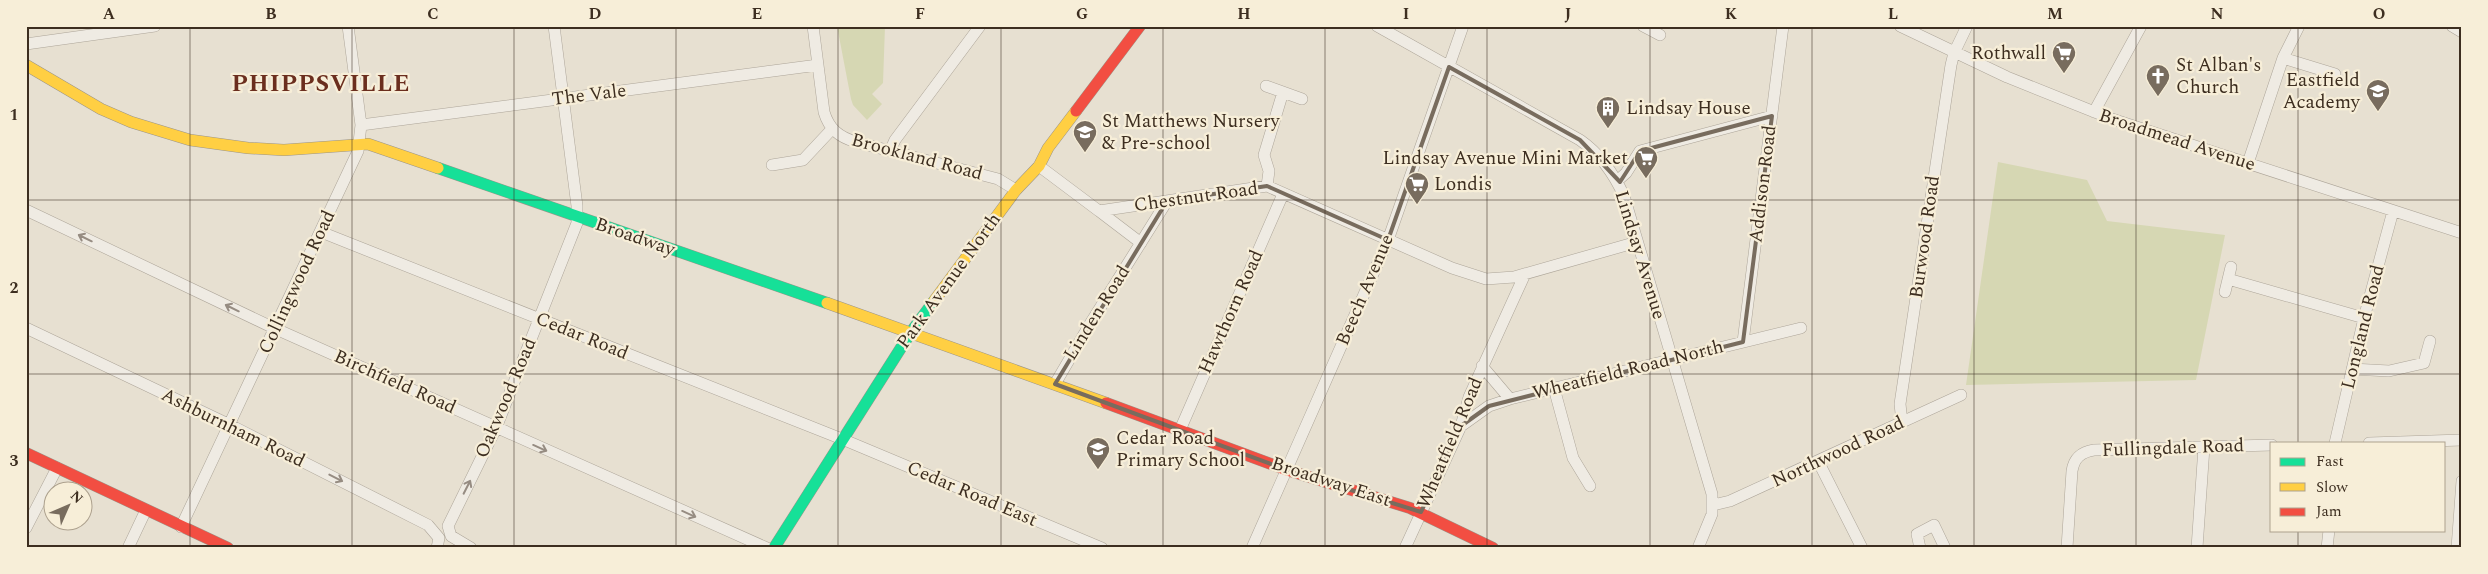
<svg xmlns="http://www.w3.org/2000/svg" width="2488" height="574" font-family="Spectral,serif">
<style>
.green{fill:#d6d7b3}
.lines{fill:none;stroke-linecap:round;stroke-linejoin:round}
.street-casing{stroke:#ada599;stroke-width:12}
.fast-casing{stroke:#9c958a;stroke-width:12}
.slow-casing{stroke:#9c958a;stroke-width:12}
.jam-casing{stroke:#9c958a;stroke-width:12}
.street{stroke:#efebe3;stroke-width:11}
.fast{stroke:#16e098;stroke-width:11}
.slow{stroke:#ffcf43;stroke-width:11}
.jam{stroke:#f24e42;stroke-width:11}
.oneway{stroke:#968c82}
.marked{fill:none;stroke:#786c5e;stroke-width:4;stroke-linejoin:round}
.grid{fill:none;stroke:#3d2e20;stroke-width:1;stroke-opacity:0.55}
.labels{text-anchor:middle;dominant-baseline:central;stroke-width:4.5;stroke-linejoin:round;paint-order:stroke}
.poi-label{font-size:19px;fill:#3d2e20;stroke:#f7eed8;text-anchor:start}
.street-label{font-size:19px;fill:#3d2e20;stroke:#f7eed8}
.district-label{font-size:24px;font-weight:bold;letter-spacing:1px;fill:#6b2e1e;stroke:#f7eed8}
.neatline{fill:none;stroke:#3d2e20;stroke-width:2}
.grid-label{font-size:16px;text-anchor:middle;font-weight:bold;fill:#3d2e20}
</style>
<rect width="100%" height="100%" fill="#e7e0d1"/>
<path class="green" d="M837 26H885L883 83 872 94 882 104 867 120 853 105 851 99Z
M1998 162 2087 180 2107 221 2225 235 2196 380 1966 385Z"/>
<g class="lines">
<g class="street-casing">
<path id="street" d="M813 26 824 112C829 129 839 137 856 142L998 179 1016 190
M1377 26 1580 140C1600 154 1614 174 1624 196L1712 494V514L1698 548
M1643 26 1660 35
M1900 26 2007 77 2112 119 2462 233
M2452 26 2462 32
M26 44 155 26
M2283 58 2335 74
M1266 86 1302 99
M2094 112 2141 26
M361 125 818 65
M890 151 895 140 980 26
M2248 163 2283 58 2299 26
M772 165 803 160 832 129
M1039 166 1099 211 1267 186 1452 268 1486 279 1514 277 1637 242
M1617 181 1626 173 1640 151 1772 116
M1267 186 1269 171 1264 155 1283 92
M26 210 276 329 767 548
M1099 211 1141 243
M321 232 842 439 1102 548
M2228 279 2364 318
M2225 292 2231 267
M26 328 230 425 428 525 439 538 437 548
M1743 342 1783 26
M1482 366 1510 399
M2352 369 2389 371 2424 363 2430 341
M1055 384 1090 324 1167 201
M1554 388 1573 458 1590 486
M1902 422 1900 404 1951 65 1954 53 1967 26
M1461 426 1489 406 1510 399 1801 328
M1180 430 1283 194
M2335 443 2364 318 2393 211
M2369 443 2462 440
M1818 461 1862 548
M1713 505 1730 501 1961 395
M181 527 358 151 361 125 348 26
M26 528 57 468
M128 548 146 510
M471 548 451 536 448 526 496 428 577 223V206L554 26
M1252 548 1388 240 1463 26
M1405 548 1461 426 1469 397 1525 274
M1920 548 1917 534 1934 525 1945 548
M2067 548 2072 471C2074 458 2081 452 2094 450L2272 445
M2197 548 2204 447
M2327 548 2329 530
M2457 548 2462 481"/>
</g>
<g class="fast-casing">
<path id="fast" d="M438 168 827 303
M774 548 911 332 934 301"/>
</g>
<g class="slow-casing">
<path id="slow" d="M26 65 101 109 131 122 190 140 248 148 284 150 368 144 438 168
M934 301 1016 190 1039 166 1048 148 1076 111
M827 303 1106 403"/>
</g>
<g class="jam-casing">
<path id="jam" d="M1076 111 1140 26
M1106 403 1287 470 1410 508 1493 548
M26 453 228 548"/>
</g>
<use href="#street" class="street"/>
<use href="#fast" class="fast"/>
<use href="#slow" class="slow"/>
<use href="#jam" class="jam"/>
</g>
<defs><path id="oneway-shaft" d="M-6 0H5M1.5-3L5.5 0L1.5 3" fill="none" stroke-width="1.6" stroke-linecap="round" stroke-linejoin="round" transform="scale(1.25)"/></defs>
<g class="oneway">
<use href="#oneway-shaft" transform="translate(85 238) rotate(-154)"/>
<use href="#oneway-shaft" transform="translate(232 308) rotate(-154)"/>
<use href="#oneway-shaft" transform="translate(540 448) rotate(24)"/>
<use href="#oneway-shaft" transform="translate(336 478) rotate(27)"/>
<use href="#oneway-shaft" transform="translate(467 487) rotate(-63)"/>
<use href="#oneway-shaft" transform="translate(689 514) rotate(24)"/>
</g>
<path class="marked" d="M1449 67 1580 140 1620 182 1640 151 1772 116 1743 342 1489 406 1461 426 1421 512 1287 470 1055 384 1167 201 1267 186 1388 240Z"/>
<path class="grid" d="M190 26V548M352 26V548M514 26V548M676 26V548M838 26V548M1001 26V548M1163 26V548M1325 26V548M1487 26V548M1650 26V548M1812 26V548M1974 26V548M2136 26V548M2298 26V443M26 200H2462M26 374H2462M2298 530V548"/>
<defs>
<g id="supermarket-pin" transform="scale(1.25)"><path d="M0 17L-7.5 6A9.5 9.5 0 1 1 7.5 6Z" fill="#786c5e" stroke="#f7eed8"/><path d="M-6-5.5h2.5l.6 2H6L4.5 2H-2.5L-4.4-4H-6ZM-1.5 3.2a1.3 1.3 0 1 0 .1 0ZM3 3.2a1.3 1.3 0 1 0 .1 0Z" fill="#fff"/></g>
<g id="church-pin" transform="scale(1.25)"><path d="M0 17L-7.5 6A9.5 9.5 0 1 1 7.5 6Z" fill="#786c5e" stroke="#f7eed8"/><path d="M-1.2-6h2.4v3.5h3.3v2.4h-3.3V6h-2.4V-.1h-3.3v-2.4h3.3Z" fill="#fff"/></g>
<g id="school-pin" transform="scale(1.25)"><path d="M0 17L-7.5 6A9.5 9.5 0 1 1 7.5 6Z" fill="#786c5e" stroke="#f7eed8"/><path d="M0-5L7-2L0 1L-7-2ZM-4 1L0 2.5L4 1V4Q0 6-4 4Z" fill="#fff"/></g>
<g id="building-pin" transform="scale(1.25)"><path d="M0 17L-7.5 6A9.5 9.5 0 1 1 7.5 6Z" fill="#786c5e" stroke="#f7eed8"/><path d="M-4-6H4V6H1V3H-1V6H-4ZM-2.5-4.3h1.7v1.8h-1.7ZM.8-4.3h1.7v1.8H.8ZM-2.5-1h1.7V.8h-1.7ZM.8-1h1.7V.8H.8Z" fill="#fff"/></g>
</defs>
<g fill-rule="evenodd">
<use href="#supermarket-pin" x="2064" y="53"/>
<use href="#church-pin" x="2158" y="76"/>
<use href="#school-pin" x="2378" y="91"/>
<use href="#building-pin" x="1608" y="108"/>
<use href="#school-pin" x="1085" y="132"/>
<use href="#supermarket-pin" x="1646" y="158"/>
<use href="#supermarket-pin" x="1417" y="184"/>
<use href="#school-pin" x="1098" y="449"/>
</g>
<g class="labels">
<g class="poi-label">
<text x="2046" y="53" text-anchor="end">Rothwall</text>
<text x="2176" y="65">St Alban's<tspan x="2176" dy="22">Church</tspan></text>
<text x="2360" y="80" text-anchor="end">Eastfield<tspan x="2360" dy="22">Academy</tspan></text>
<text x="1626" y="108">Lindsay House</text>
<text x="1102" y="121">St Matthews Nursery<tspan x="1102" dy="22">&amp; Pre-school</tspan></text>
<text x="1628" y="158" text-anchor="end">Lindsay Avenue Mini Market</text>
<text x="1434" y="184">Londis</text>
<text x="1116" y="438">Cedar Road<tspan x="1116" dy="22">Primary School</tspan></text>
</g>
<g class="street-label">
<text transform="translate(589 95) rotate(-7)">The Vale</text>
<text transform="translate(2177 140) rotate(18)">Broadmead Avenue</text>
<text transform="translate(917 157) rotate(15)">Brookland Road</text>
<text transform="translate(1763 184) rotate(-83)">Addison Road</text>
<text transform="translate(1196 197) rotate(-8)">Chestnut Road</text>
<text transform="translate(635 237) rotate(19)">Broadway</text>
<text transform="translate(1925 237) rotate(-82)">Burwood Road</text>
<text transform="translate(1640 255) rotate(73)">Lindsay Avenue</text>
<text transform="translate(949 281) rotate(-54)">Park Avenue North</text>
<text transform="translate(297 282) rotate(-65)">Collingwood Road</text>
<text transform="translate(1365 290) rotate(-67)">Beech Avenue</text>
<text transform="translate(1231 312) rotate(-66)">Hawthorn Road</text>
<text transform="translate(1097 313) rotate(-58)">Linden Road</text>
<text transform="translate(2363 327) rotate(-76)">Longland Road</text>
<text transform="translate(582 336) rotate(22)">Cedar Road</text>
<text transform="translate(1628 370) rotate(-14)">Wheatfield Road North</text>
<text transform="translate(395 382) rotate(24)">Birchfield Road</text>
<text transform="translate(506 398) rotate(-67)">Oakwood Road</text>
<text transform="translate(233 428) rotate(26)">Ashburnham Road</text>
<text transform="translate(1450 443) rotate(-67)">Wheatfield Road</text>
<text transform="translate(2173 448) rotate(-2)">Fullingdale Road</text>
<text transform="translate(1838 452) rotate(-25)">Northwood Road</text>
<text transform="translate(1331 482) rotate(18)">Broadway East</text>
<text transform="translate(972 494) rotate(23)">Cedar Road East</text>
</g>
<g class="district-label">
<text x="321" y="84">PHIPPSVILLE</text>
</g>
</g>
<rect width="2488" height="574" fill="none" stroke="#f7eed8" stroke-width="55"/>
<rect x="2270" y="442" width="175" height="90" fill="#f7eed8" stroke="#ada18e"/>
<rect x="2280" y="458" width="25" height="8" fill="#16e098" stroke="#ada18e"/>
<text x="2316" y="466" font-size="15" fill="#3d2e20">Fast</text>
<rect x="2280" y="483" width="25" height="8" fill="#ffcf43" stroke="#ada18e"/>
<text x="2316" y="492" font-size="15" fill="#3d2e20">Slow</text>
<rect x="2280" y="508" width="25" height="8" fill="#f24e42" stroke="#ada18e"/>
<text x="2316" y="516" font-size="15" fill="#3d2e20">Jam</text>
<g transform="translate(68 506) rotate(45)"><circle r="24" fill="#f7eed8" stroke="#ada18e"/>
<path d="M0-4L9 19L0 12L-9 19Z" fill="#786c5e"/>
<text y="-8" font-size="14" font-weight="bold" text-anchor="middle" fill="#3d2e20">N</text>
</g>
<rect x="28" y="28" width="2432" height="518" class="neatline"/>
<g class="grid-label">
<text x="109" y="19">A</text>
<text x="271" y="19">B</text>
<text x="433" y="19">C</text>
<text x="595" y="19">D</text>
<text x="757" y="19">E</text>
<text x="920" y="19">F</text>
<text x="1082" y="19">G</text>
<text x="1244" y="19">H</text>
<text x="1406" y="19">I</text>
<text x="1568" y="19">J</text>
<text x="1731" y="19">K</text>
<text x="1893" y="19">L</text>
<text x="2055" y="19">M</text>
<text x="2217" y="19">N</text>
<text x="2379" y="19">O</text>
<text x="14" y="120">1</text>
<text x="14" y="293">2</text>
<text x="14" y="466">3</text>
</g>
</svg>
